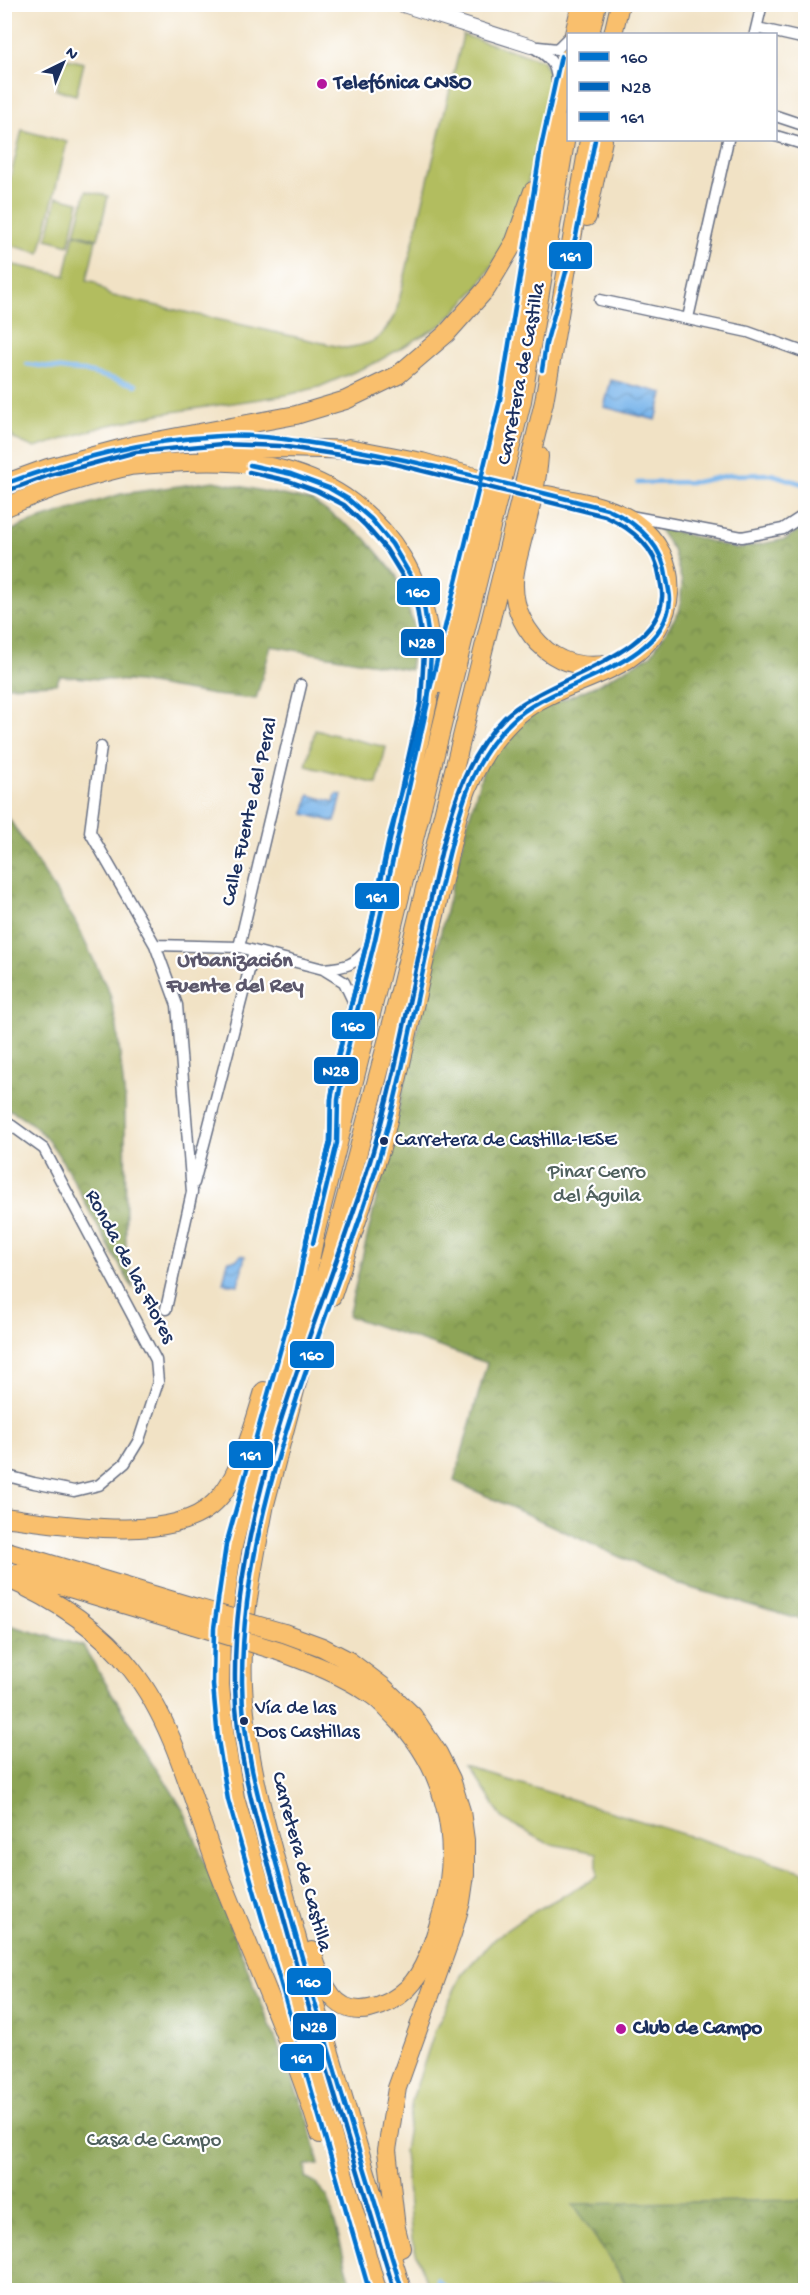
<svg xmlns="http://www.w3.org/2000/svg" width="810" height="2295" font-family="'Gochi Hand',sans-serif">
<style>
.green{fill:#b2bd5f;stroke:#66765e;stroke-width:1.5}
.forest{fill:url(#forest-crowns);stroke:#546a5a;stroke-width:1.5}
.water{fill:url(#water-waves);stroke:#4a72a4;stroke-width:1.5}
.lines{fill:none;stroke-linecap:round;stroke-linejoin:round}
.stream{stroke:#79b5eb;stroke-width:4.5}
.minor-casing{stroke:#666e82;stroke-width:13}
.tertiary-casing{stroke:#666e82;stroke-width:16}
.trunk-casing{stroke:#666e82;stroke-width:20}
.minor{stroke:#fff;stroke-width:10}
.tertiary{stroke:#fff;stroke-width:14}
.trunk{stroke:#f9bf6d;stroke-width:18}
.trunk-bridge-casing{stroke:#666e82;stroke-width:20;stroke-linecap:butt}
.trunk-bridge{stroke:#f9bf6d;stroke-width:18}
.bus-1-casing{stroke:#fff;stroke-width:9}
.bus-2-casing{stroke:#fff;stroke-width:9}
.bus-3-casing{stroke:#fff;stroke-width:9}
.bus-1{stroke:#0072ce;stroke-width:4.5}
.bus-2{stroke:#0065bd;stroke-width:4.5}
.bus-3{stroke:#0072ce;stroke-width:4.5}
.poi-dot{fill:#b5179e;stroke:#fff;stroke-width:2}
.bus-dot{fill:#1b2f5e;stroke:#fff;stroke-width:2}
.labels{text-anchor:middle;dominant-baseline:central;stroke-width:4.5;stroke-linejoin:round;paint-order:stroke}
.bus-label{font-size:20px;fill:#1b2f5e;stroke:#fff;text-anchor:start}
.poi-label{font-size:21px;font-weight:bold;fill:#1b2f5e;stroke:#fff;text-anchor:start}
.street-label{font-size:21px;fill:#1b2f5e;stroke:#fff}
.park-label{font-size:21px;fill:#50615e;stroke:#fff}
.neighbourhood-label{font-size:22px;font-weight:bold;fill:#5c586c;stroke:#fff}
.line-badge{stroke:#fff;stroke-width:2}
.badge-label{font-size:16px;text-anchor:middle;font-weight:bold;fill:#fff}
</style>
<defs>
<pattern id="forest-crowns" width="20" height="18" patternUnits="userSpaceOnUse" patternTransform="scale(1.5)"><rect width="20" height="18" fill="#8da456"/><path d="M2 6a3 3 0 1 1 6 0M12 15a3 3 0 1 1 6 0" fill="none" stroke="#72864a"/></pattern>
<pattern id="water-waves" width="16" height="10" patternUnits="userSpaceOnUse" patternTransform="scale(1.5)"><rect width="16" height="10" fill="#79b5eb"/><path d="M0 5q4-4 8 0t8 0" fill="none" stroke="#6294c2"/></pattern>
</defs>
<rect width="100%" height="100%" fill="#fff"/>
<filter id="ink" filterUnits="userSpaceOnUse"><feTurbulence type="fractalNoise" baseFrequency=".0167" numOctaves="2"/><feDisplacementMap in="SourceGraphic" scale="12" xChannelSelector="R" yChannelSelector="G"/><feConvolveMatrix kernelMatrix="1 2 1 2 8 2 1 2 1" color-interpolation-filters="sRGB"/></filter>
<filter id="wash" filterUnits="userSpaceOnUse"><feTurbulence type="fractalNoise" baseFrequency=".008" numOctaves="4" result="noise"/><feDisplacementMap in="SourceGraphic" scale="24" xChannelSelector="R" yChannelSelector="G"/><feGaussianBlur stdDeviation="1.35" result="paint"/><feColorMatrix in="noise" values="0 0 0 0 0 0 0 0 0 0 0 0 0 0 0 0 0 1.4 0 .05"/><feComposite in="paint" operator="in"/></filter>
<g filter="url(#wash)">
<rect width="100%" height="100%" fill="#f1e2c5"/>
<path class="green" d="M463 35 542 60 549 72 550 80 523 206 500 253 478 287 443 324 375 363 319 387 287 395 159 414 105 426 35 448 14 439 8 428V417L5 416 4 263 66 276 65 275 74 234 96 240 87 280 95 282 109 295 345 348C376 344 380 340 396 313Z
M64 58 84 63 76 95 56 90Z
M22 130 67 142 40 253 5 244V199Z
M86 191 108 196 98 239 75 233Z
M57 197 79 202 69 245 47 239Z
M315 730 386 747 377 784 306 766Z
M470 1768 805 1872V2290H429L412 2240 404 2152 412 2100 435 2030 462 1974 495 1938 528 1915 597 1877V1853L547 1843 503 1819Z"/>
<path class="forest" d="M214 481 312 501 365 538 396 575 415 628 410 670 271 646 256 699 214 695 138 682 60 676 56 684 5 686V534L25 524 121 494Z
M805 525V1621L681 1585 454 1481 487 1363 348 1316 466 828 484 767 506 735 537 711 597 685 651 655 680 610 682 582 673 550 658 528 667 529 736 549 786 539Z
M4 811 75 921 110 994 117 1027 125 1100 126 1247 133 1289C119 1264 105 1240 92 1216 71 1176 50 1125 5 1108Z
M5 1624 83 1646 185 1813 309 2122 319 2165H306L305 2178 315 2183 328 2197 353 2290H5Z
M805 2200V2290H630L573 2204Z"/>
<path class="water" d="M611 380 663 393 656 420 604 407Z
M336 794 342 795 335 822 304 814 309 795 334 802Z
M241 1255 245 1256 238 1285 223 1283 228 1261 236 1260Z"/>
<g class="lines">
<path class="stream" d="M27 364 69 370 84 371 136 385
M638 483 696 482 730 475 771 474 806 485
M437 2279 448 2290"/>
</g>
</g>
<g filter="url(#ink)">
<g class="lines">
<g class="minor-casing">
<path id="minor" d="M757 28 806 39
M755 33 762 4
M531 46C547 55 557 62 557 82
M538 47 557 49 568 38
M776 116 806 126
M776 136 806 145
M600 300 748 332 806 353
M688 318 728 140
M630 516 742 537 783 529 806 514
M101 747 90 832 155 945 177 1005 192 1192 166 1309
M155 945 239 947 323 969 344 982 353 1001 352 1011
M239 947 301 685
M323 969C346 967 354 966 369 947
M4 1120 44 1149 156 1360 158 1382 139 1440 125 1463 99 1485 74 1491 34 1483 4 1475
M194 1183 254 951"/>
</g>
<g class="tertiary-casing">
<path id="tertiary" d="M400 4 531 46"/>
</g>
<g class="trunk-casing">
<path id="trunk" d="M574 34 581 4
M590 34 597 4
M613 34 620 4
M587 217 603 140
M349 448 422 462 478 478
M208 451 282 448 359 450
M539 456C537 485 529 513 522 541 519 554 514 569 514 582 513 609 526 633 546 650 564 665 588 668 610 664
M128 466C179 462 233 457 283 470 389 498 445 596 428 702L375 940 345 1059 339 1097
M4 484 48 468 135 445 296 415 346 400 398 375 446 334 487 288 515 241 533 191
M4 508C48 488 93 474 139 464
M439 684 507 401 548 148 568 58
M332 1296 383 1142 457 819C469 778 486 743 519 714 550 688 594 681 628 659 679 626 685 558 634 522 610 505 575 501 547 495
M4 1517C58 1524 172 1545 214 1503 240 1479 254 1424 264 1391
M4 1550 197 1608
M19 1573 193 1625
M4 1577C53 1598 100 1628 132 1670 177 1727 194 1808 220 1875 254 1961 293 2046 320 2134
M284 1633 322 1647 349 1661 382 1686 413 1716 438 1753 451 1779 461 1811 465 1840V1875L461 1902 452 1934 397 2088 387 2150 396 2228 401 2248
M278 1651C311 1663 343 1675 372 1695 381 1701 388 1710 395 1717 446 1768 462 1841 443 1910 435 1936 427 1969 408 1988 388 2007 352 2022 332 1996 322 1983 316 1966 312 1951
M377 2290 235 1798 225 1739 220 1685 221 1629 233 1546 246 1496 303 1296 316 1230 370 1018 522 401 568 124
M402 2290C363 2162 322 2033 287 1902 267 1830 246 1760 243 1685 240 1624 254 1563 265 1504L393 1019 544 402 589 140"/>
</g>
<use href="#minor" class="minor"/>
<use href="#tertiary" class="tertiary"/>
<use href="#trunk" class="trunk"/>
<g class="trunk-bridge-casing">
<path id="trunk-bridge" d="M197 1608 284 1633
M193 1625 278 1651"/>
</g>
<use href="#trunk-bridge" class="trunk-bridge"/>
<g class="bus-1-casing">
<path id="bus-1" d="M250 465 291 474 329 488 348 499 371 519 392 544 416 585 424 606 431 652 428 702 375 940 345 1059 338 1100 337 1143 313 1243
M4 484C76 458 144 440 220 436 255 434 290 440 324 445 420 460 513 486 607 509 638 523 663 544 667 580 668 586 670 593 670 600 665 668 554 680 512 721 477 754 463 797 452 842 424 951 408 1062 376 1169 324 1338 242 1500 242 1681 242 1757 268 1830 287 1903 322 2033 362 2161 402 2290"/>
</g>
<g class="bus-2-casing">
<path id="bus-2" d="M249 472 289 481 317 491 344 505 365 525 386 549 410 588 417 608 424 652 421 701 368 938 338 1057 331 1099 330 1142 306 1241
M7 491 50 475 136 452 222 444 280 446 387 462 605 516C632 529 656 547 660 579 661 586 663 592 662 598 658 658 543 678 504 718 468 754 454 801 442 849 416 957 400 1068 366 1174 313 1340 232 1506 235 1684 236 1760 260 1833 280 1905 315 2034 355 2162 394 2290"/>
</g>
<g class="bus-3-casing">
<path id="bus-3" d="M542 370 546 344 576 236 595 140
M369 2290 228 1800 218 1740 213 1685 214 1628 226 1545 296 1294 309 1228 330 1142 331 1099 338 1057 368 938 390 834 431 685 500 400 541 147 561 56"/>
</g>
<use href="#bus-1" class="bus-1"/>
<use href="#bus-2" class="bus-2"/>
<use href="#bus-3" class="bus-3"/>
</g>
</g>
<g class="poi-dot">
<circle cx="322" cy="84" r="6"/>
<circle cx="621" cy="2029" r="6"/>
</g>
<g class="bus-dot">
<circle cx="384" cy="1141" r="5"/>
<circle cx="244" cy="1721" r="5"/>
</g>
<g class="labels">
<g class="bus-label">
<text x="395" y="1141">Carretera de Castilla-IESE</text>
<text x="255" y="1709">Vía de las<tspan x="255" dy="24">Dos Castillas</tspan></text>
</g>
<g class="poi-label">
<text x="334" y="84">Telefónica CNSO</text>
<text x="633" y="2029">Club de Campo</text>
</g>
<g class="street-label">
<text transform="translate(523 374) rotate(-79)">Carretera de Castilla</text>
<text transform="translate(251 812) rotate(-77)">Calle Fuente del Peral</text>
<text transform="translate(129 1267) rotate(62)">Ronda de las Flores</text>
<text transform="translate(300 1862) rotate(75)">Carretera de Castilla</text>
</g>
<g class="park-label">
<text x="597" y="1173">Pinar Cerro<tspan x="597" dy="24">del Águila</tspan></text>
<text x="154" y="2141">Casa de Campo</text>
</g>
<g class="neighbourhood-label">
<text x="235" y="962">Urbanización<tspan x="235" dy="25">Fuente del Rey</tspan></text>
</g>
</g>
<g class="line-badge">
<rect x="548" y="241" width="45" height="29" rx="6" fill="#0072ce"/>
<rect x="396" y="577" width="45" height="29" rx="6" fill="#0072ce"/>
<rect x="400" y="628" width="45" height="29" rx="6" fill="#0065bd"/>
<rect x="354" y="882" width="46" height="28" rx="6" fill="#0072ce"/>
<rect x="331" y="1011" width="45" height="29" rx="6" fill="#0072ce"/>
<rect x="313" y="1056" width="46" height="29" rx="6" fill="#0065bd"/>
<rect x="289" y="1340" width="46" height="29" rx="6" fill="#0072ce"/>
<rect x="228" y="1440" width="46" height="29" rx="6" fill="#0072ce"/>
<rect x="286" y="1967" width="46" height="29" rx="6" fill="#0072ce"/>
<rect x="292" y="2012" width="45" height="29" rx="6" fill="#0065bd"/>
<rect x="279" y="2043" width="46" height="29" rx="6" fill="#0072ce"/>
</g>
<g class="badge-label">
<text x="571" y="261">161</text>
<text x="418" y="597">160</text>
<text x="422" y="648">N28</text>
<text x="377" y="902">161</text>
<text x="353" y="1031">160</text>
<text x="336" y="1076">N28</text>
<text x="312" y="1360">160</text>
<text x="251" y="1460">161</text>
<text x="309" y="1987">160</text>
<text x="314" y="2032">N28</text>
<text x="302" y="2063">161</text>
</g>
<rect width="810" height="2295" fill="none" stroke="#fff" stroke-width="24"/>
<rect x="567" y="33" width="210" height="108" fill="#ffffff" stroke="#a4acbf" stroke-width="1.5"/>
<rect x="579" y="52" width="30" height="9" fill="#0072ce" stroke="#a4acbf" stroke-width="1.5"/>
<text x="621" y="63" font-size="18" fill="#1b2f5e">160</text>
<rect x="579" y="82" width="30" height="9" fill="#0065bd" stroke="#a4acbf" stroke-width="1.5"/>
<text x="621" y="93" font-size="18" fill="#1b2f5e">N28</text>
<rect x="579" y="112" width="30" height="9" fill="#0072ce" stroke="#a4acbf" stroke-width="1.5"/>
<text x="621" y="123" font-size="18" fill="#1b2f5e">161</text>
<g transform="translate(63 63) rotate(43)" stroke="#ffffff" stroke-width="4.5" paint-order="stroke">
<path d="M0-4.5L10 22L0 15L-10 22Z" fill="#1b2f5e"/>
<text y="-9" font-size="16" font-weight="bold" text-anchor="middle" fill="#1b2f5e">N</text>
</g>
</svg>
